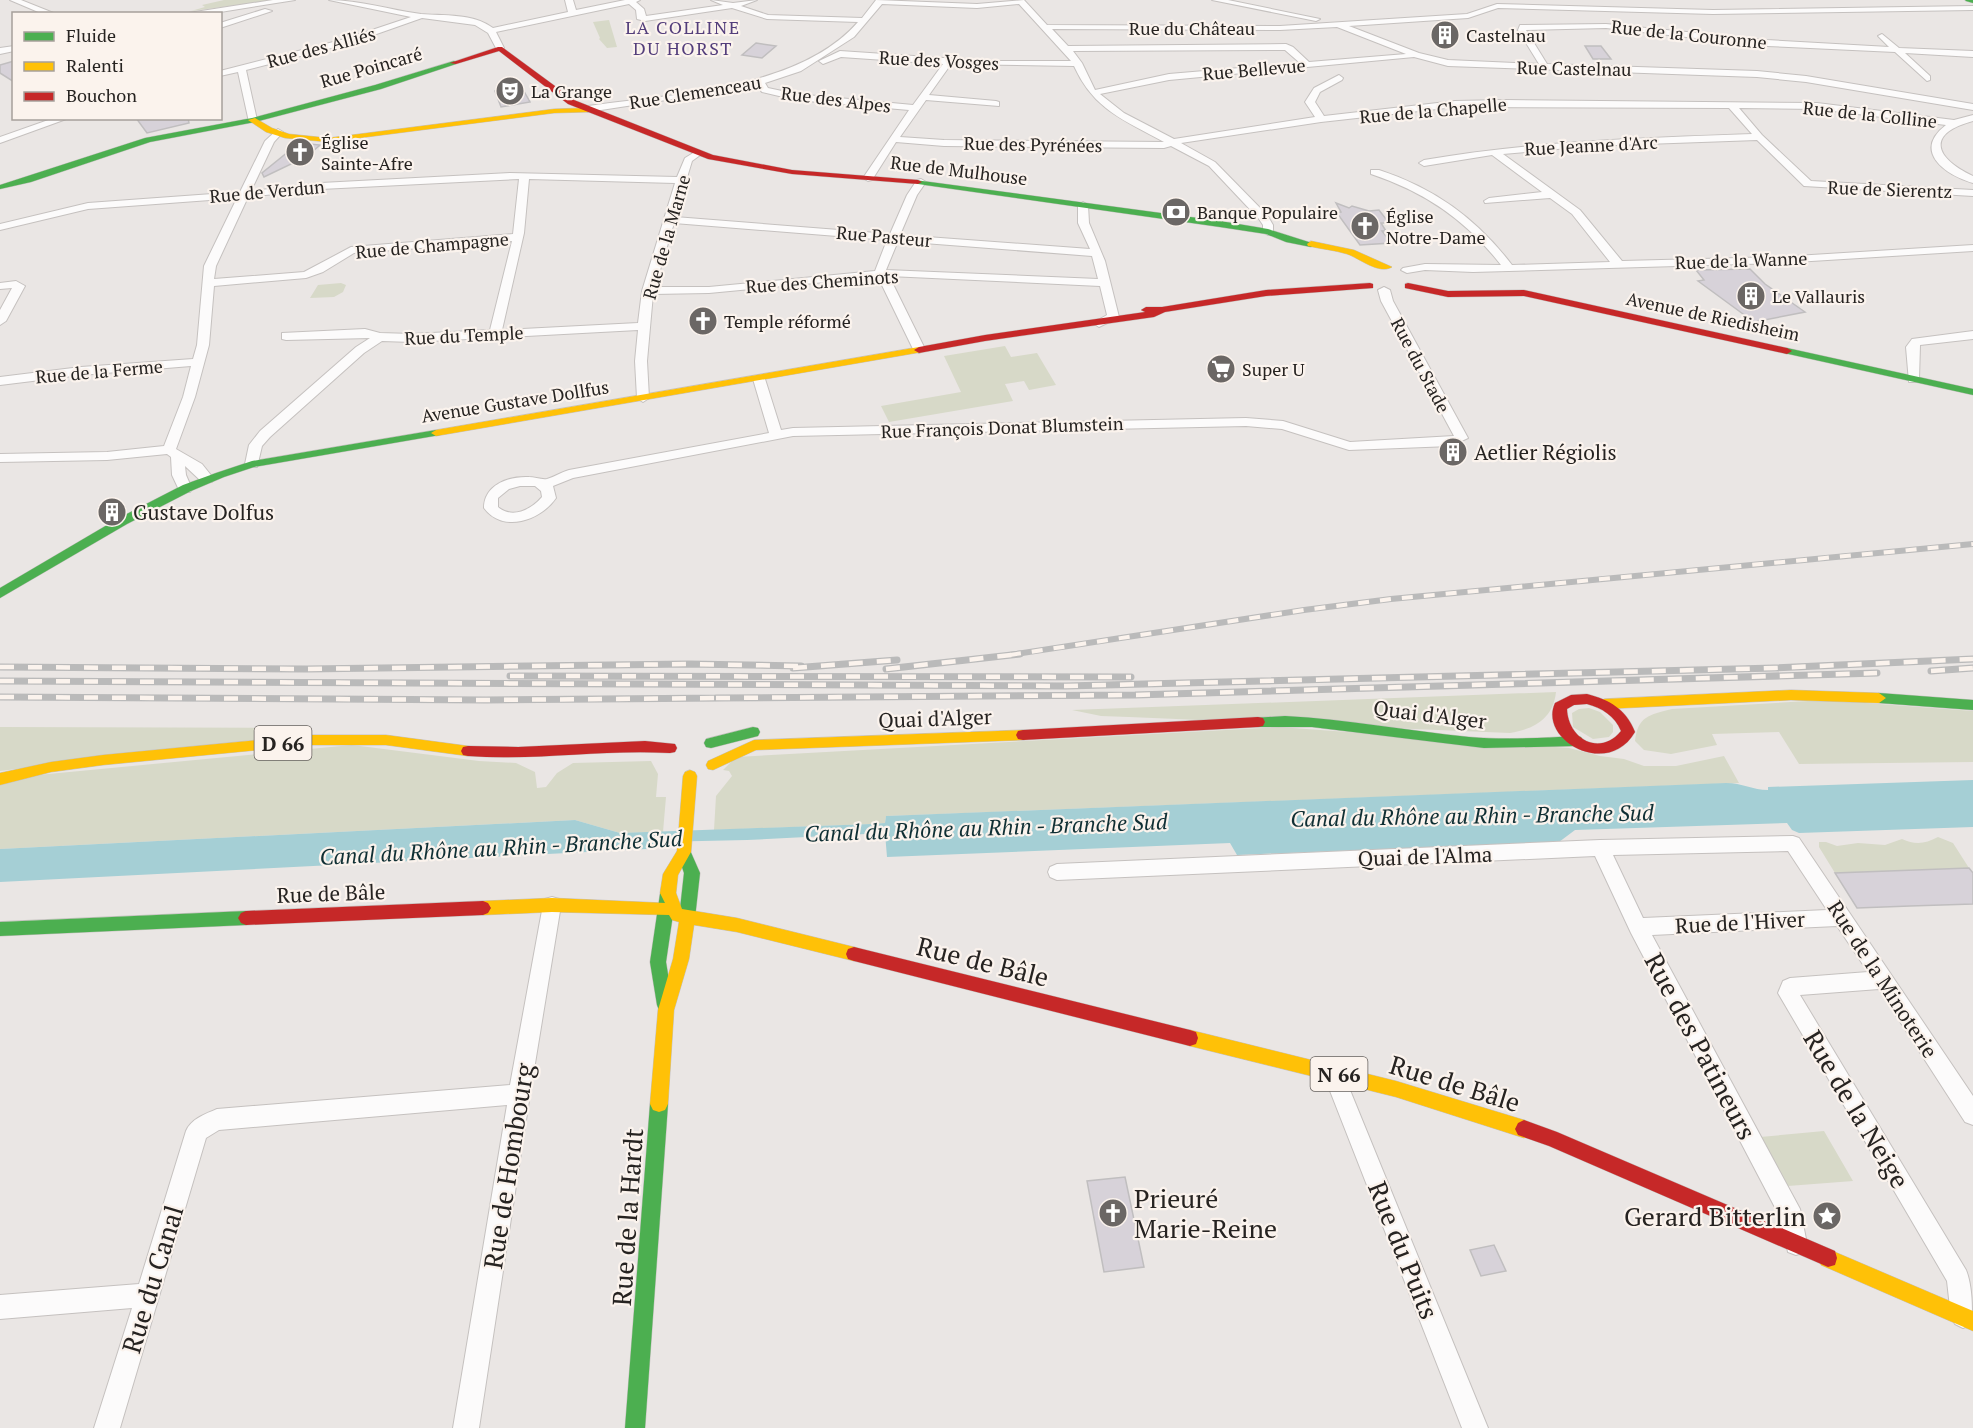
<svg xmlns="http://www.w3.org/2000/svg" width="1973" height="1428" font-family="'PT Serif',serif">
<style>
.green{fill:#d7d9c8}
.water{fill:#a5cfd5}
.building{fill:#d7d2d9;stroke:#c0bebf;stroke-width:1.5}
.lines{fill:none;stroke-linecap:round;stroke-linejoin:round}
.street-casing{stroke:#c5c1bf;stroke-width:2}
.fast-casing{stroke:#c5c1bf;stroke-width:1}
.slow-casing{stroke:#c5c1bf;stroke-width:1}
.jam-casing{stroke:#c5c1bf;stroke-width:1}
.street{fill:#fcfbfb;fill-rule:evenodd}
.fast{fill:#4caf50;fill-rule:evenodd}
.slow{fill:#ffc107;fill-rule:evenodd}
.jam{fill:#c62828;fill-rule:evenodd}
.rail-far1-casing{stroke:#bababa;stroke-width:6}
.rail-casing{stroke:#bababa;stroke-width:7}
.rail-far1{stroke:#fbf3ed;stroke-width:4;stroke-dasharray:11;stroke-linecap:butt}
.rail{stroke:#fbf3ed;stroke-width:4.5;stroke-dasharray:14;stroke-linecap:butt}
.labels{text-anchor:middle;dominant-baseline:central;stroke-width:4.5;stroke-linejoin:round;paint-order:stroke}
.far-neighbourhood-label{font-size:18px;letter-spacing:1.5px;fill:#533e7b;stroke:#fbf3ed}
.far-street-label{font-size:18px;fill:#262321;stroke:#fbf3ed}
.far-poi-label{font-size:18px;fill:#262321;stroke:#fbf3ed;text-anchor:start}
.shield{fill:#fbf3ed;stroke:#66615e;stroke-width:1.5}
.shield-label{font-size:20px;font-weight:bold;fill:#262321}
.poi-label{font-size:21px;fill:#262321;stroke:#fbf3ed;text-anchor:start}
.street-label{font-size:21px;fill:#262321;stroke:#fbf3ed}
.water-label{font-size:22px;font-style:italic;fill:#0f2f34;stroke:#fbf3ed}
.near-street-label{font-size:26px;fill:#262321;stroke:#fbf3ed}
.near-poi-label{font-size:26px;fill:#262321;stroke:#fbf3ed;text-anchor:start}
</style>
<rect width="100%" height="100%" fill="#eae6e4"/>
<path class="green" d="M224 0H277L191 11 205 7 202 5Z
M609 20 617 47 607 48 599 39 600 38 593 22Z
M341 283 346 285 343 292 334 297 310 298 318 285Z
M1005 346 1011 357 1037 353 1056 385 1029 390 1024 381 1005 384 1013 401 889 422 881 406 961 392 944 356Z
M1556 692C1553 719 1534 729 1510 733L1129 717 1101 716 1072 710Z
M1825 700 1973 711V762L1799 764 1779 732 1712 734 1717 745 1671 754 1644 750 1635 741C1638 716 1649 715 1672 709Z
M1589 708 1600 712 1613 725V732L1609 737 1593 739 1573 727 1572 713 1579 709Z
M0 727 299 728 294 735 0 771Z
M1279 727 1569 748 1600 756 1624 759 1644 766H1676L1724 756 1739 783 886 816 885 823 871 824 714 830 716 796 732 776 729 771 723 770 736 757Z
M352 745 479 761 516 763 535 772 537 788 546 787 557 773 573 763 651 761 658 774 656 797H666L663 832 620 833 575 820 0 849V785L38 775Z
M1938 837 1953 843 1969 868 1835 873 1819 847V842H1826L1837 846 1858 843 1885 845 1902 839C1915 845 1925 844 1938 837Z
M1824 1131 1853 1181 1776 1187 1760 1137Z"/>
<path class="water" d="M1973 780V827L1799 833 1792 830 1787 823 1575 830 1559 842 1237 855 1230 843 887 857 885 833 747 840 656 842 646 849 0 882V849L575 820 620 833 871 824 885 823 886 816 1726 783C1742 783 1753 790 1768 790V787Z"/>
<path class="building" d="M756 43 776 46 762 58 742 55Z
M1585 46H1601L1611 59H1593Z
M14 61V82L0 73V65Z
M521 86 530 102 501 107 495 91Z
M136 118H188L189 123 147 133Z
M299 143 320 145 298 164 293 163 264 177 262 173Z
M1336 203 1349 208 1352 206 1369 211 1379 210 1389 223H1381L1386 231H1382L1391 243 1360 245 1337 213 1341 212Z
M1750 269 1765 284 1805 312 1754 322 1698 281 1704 280 1696 270Z
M1969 868 1973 873V904L1910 906 1857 908 1835 873Z
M1125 1177 1144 1267 1104 1272 1087 1181Z
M1494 1245 1506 1271 1481 1276 1470 1250Z"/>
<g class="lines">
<g class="street-casing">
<path id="street" d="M10 0H21L56 14H43Z
M273 0H295L208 14H182Z
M329 0C360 0 390 10 421 14 444 16 473 13 493 28L568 12 565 0H573L576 10 625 0H640L636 2 644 9 646 16 723 5 711 0 733 3 757 0 741 6 768 15 862 18 876 0 977 4 1024 0 1047 25 1280 26 1467 14 1497 4 1713 10 1973 6V10L1713 14 1498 8 1468 18 1349 26 1419 53 1448 60 1539 64 1518 30 1520 25 1606 24 1767 40 1889 47 1878 36 1882 34 1899 48 1973 51V57L1905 53 1930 76V80L1927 81 1895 52 1767 46 1606 28 1526 30 1547 64 1757 71 1806 76 1973 104V110L1806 82 1757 77 1448 66 1414 57 1169 80 1100 94 1124 113 1174 139 1315 117 1305 102 1314 88 1339 75 1343 78 1342 80 1320 92 1315 102 1324 116 1455 101 1504 100 1817 103 1954 120 1973 115V121C1925 134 1935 158 1973 176V183C1945 175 1912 151 1946 125L1817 109 1739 108 1762 135 1811 181 1973 190V196L1804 186 1757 140 1590 146 1503 154 1580 210 1622 261 1779 257 1973 245V251L1779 263 1473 272 1425 270 1407 273 1401 270 1403 268 1425 264 1501 265C1466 220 1425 192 1371 174V170H1379C1434 188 1476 218 1512 265L1610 262 1572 214 1550 198 1485 203 1484 201 1489 198 1542 192 1492 155 1424 166 1419 163 1424 160C1533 141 1642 138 1752 134L1729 108 1455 107 1321 122 1181 143 1215 162 1267 215 1273 225V232L1268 235 1263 232V225L1259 219 1209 166 1171 146 1164 148 944 146 896 142 872 180 868 181 863 178 909 110 796 100 762 92 757 86 588 112 583 109 588 106C672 94 799 90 858 22L767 19 732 8 645 21 637 19 636 10 629 4 496 32 504 48 500 51 496 48 488 33 475 25 422 18 351 43 246 70 257 120 249 122 238 72 220 76V71L345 39 411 17ZM882 4 977 8 1019 4 1071 61H988L840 51 819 61 823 64 841 57 943 64 913 105 796 94 768 88 765 83 801 71 854 37ZM1337 27 1406 54 1309 62 1293 47 1286 44 1068 46 1052 29 1280 30ZM1285 50 1300 63 1169 74 1095 90 1082 63 1073 51ZM951 64 1074 66C1094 110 1124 120 1164 142L944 140 900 137 926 100 999 106V102L996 101 929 95Z
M1212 0H1228L1320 19 1316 21Z
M265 9 272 11 220 28V23Z
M14 46V51L0 54V48Z
M54 118H69L0 143V137Z
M278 129 283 132 274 142 251 191 321 183 510 173 677 177 685 158 698 150 703 153 692 161 675 217 890 234 907 195 917 180 921 179 926 182 917 195 900 235 1090 249 1078 223V205L1083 202 1088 205 1089 223 1105 261 1119 317 1099 327 1093 323 1107 315 1100 286 889 276 925 349 919 353 913 349 878 277 709 293 653 294 647 361 649 398 643 402 637 398 635 361 638 330 412 342 382 341 364 353 270 437 262 446 257 467H247L245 464 249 445 260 431 356 347 370 338 286 340 282 339V333L365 329 380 333 412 334 490 330 512 241 354 253 323 272 306 278 214 286 209 345 195 397 176 449 202 464 214 479 212 482H202L185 466 186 475 192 489 190 492H180L172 475 171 457 167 454 107 460 0 462V454L107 452 164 446 183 397 191 366 81 375 0 385V377L81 367 193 359 197 345 204 266 237 198 88 209 0 230V224L88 203 240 192 265 141ZM519 179 513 234 351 247 304 272 214 279 216 266 248 197 321 189ZM529 179 675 183 642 291 638 323 502 330 524 233ZM674 223 887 240 875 271 709 287H655ZM898 241 1092 256 1098 279 886 270Z
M16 281 25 286 6 321 0 325V310L12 288 0 289V283Z
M1384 287 1390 290 1393 301 1468 438 1451 446 1349 450 1282 429 1246 426 793 436 573 478 553 486 556 498C541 520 503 534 484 508 484 485 508 476 529 477 534 477 542 480 547 479 555 477 561 472 569 470L769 433 753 379 759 375 765 379 781 430 793 428 1246 418 1283 421 1350 442 1454 436 1381 301 1378 290ZM520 486H535L541 491 542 497C531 510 512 519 498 507V498L509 489Z
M1973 331V339L1920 345 1919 379 1917 382H1909L1906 347 1912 339Z
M1793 836 1799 838 1973 1096V1125L1965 1122 1879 989 1800 995 1966 1270C1972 1285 1973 1309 1971 1324L1963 1328 1955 1324 1951 1316 1947 1281 1778 993 1783 981 1790 978 1868 972 1837 926 1652 935 1800 1209 1807 1244 1804 1252 1796 1255 1788 1252 1781 1219 1631 933 1595 856 1057 880 1050 877 1048 872 1050 867 1057 864 1600 840ZM1788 851 1827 910 1643 918 1613 855Z
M552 897 559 899 561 905 530 1094 479 1428H453L507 1105 219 1130 206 1138 120 1428H94L132 1308 0 1319V1295L139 1284 186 1131C191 1119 205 1114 217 1109L510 1085 543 905 545 899Z
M1333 1063 1340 1066 1343 1073 1488 1428H1462L1323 1073 1326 1066Z"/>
</g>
<g class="fast-casing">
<path id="fast" d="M1965 0H1973V3L1966 1Z
M454 61 456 62V64L381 89 255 122 150 142 31 182 0 189V185L145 138 252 118 375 85Z
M915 180 1220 221 1268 229 1315 244 1311 247 1286 242 1266 234 1220 227 918 184 914 182Z
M1787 348 1973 389V395L1784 353 1782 351Z
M436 430 440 431V435L254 467 224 477 191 491 127 524 0 598V588L119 518 183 485 216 473 252 461Z
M1879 693 1973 700V710L1879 703 1872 698Z
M1285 716C1347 719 1408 731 1469 737 1505 740 1540 738 1576 736L1581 737 1583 741 1581 745 1576 746 1484 748 1312 727H1258L1253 726 1251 722 1253 718Z
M753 727 758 728 760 732 758 736 711 748 706 747 704 743 706 739Z
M684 846 689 848 700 873 695 918 692 923 687 925 682 923 679 918 684 873 677 852 679 848Z
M668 887 673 889 676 894 666 962 673 1005 671 1010 665 1013 659 1010 657 1005 650 962 660 894 663 889Z
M246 911 251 913 254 918 251 923 246 925 0 936V922Z
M659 1096 665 1098 668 1104 645 1428H625L650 1104 653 1098Z"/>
</g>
<g class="slow-casing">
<path id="slow" d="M586 108 590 110 589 112 554 113 328 142 285 138 266 132 248 120 255 118 272 128 289 134 328 138 554 109Z
M1311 241 1354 250 1392 267C1379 275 1359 258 1347 254 1334 250 1321 249 1308 246L1307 244Z
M919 347 922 348V352L436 436 431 433 436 430Z
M1791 690 1879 693 1886 698 1879 703 1791 700 1604 709 1597 704 1604 699Z
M1023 730 1028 731 1030 735 1028 739 1023 740 756 750 713 770 708 769 706 765 708 761 754 740Z
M309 735H386L468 746 473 747 475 751 473 755 468 756 386 745H309L103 765 51 772 0 785V773L51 762 103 755Z
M690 770 695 772 697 776 691 852 678 875 676 893 682 909 737 918 854 947 860 949 862 954 860 959 854 961 737 932 694 925 689 959 674 1010 668 1104 665 1110 659 1112 653 1110 650 1104 658 1010 673 959 679 922 672 920 669 915 552 912 483 915 478 913 475 908 478 903 483 901 552 898 665 903 660 893 663 874 677 851 683 776 685 772Z
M1190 1030 1396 1081 1524 1120 1530 1123 1533 1129 1530 1135 1524 1138 1396 1097 1190 1046 1184 1044 1182 1038 1184 1032Z
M1828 1249 1973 1311V1331L1821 1265 1819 1258 1821 1251Z"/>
</g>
<g class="jam-casing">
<path id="jam" d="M498 47H502L574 100 713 155 792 170 918 180 922 182 918 184 792 174 708 159 568 104 499 51 456 64 450 63Z
M1370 283 1373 284V288L1266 296 1165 312 1154 317 985 341 919 353 914 350 919 347 985 335 1145 312 1141 310 1146 307H1162L1266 290Z
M1408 283 1448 291 1524 290 1787 348 1792 351 1787 354 1524 296 1448 297 1405 288V284Z
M1587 694C1610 700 1626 709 1635 732 1608 779 1538 740 1555 703L1571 695ZM1587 704C1602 708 1615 716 1621 731 1600 757 1568 739 1567 709L1574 705Z
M1258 717 1263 718 1265 722 1263 726 1258 727 1023 740 1018 739 1016 735 1018 731 1023 730Z
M645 741 675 744 677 748 675 752 670 753C602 749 536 761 468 756L463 755 461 751 463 747 468 746 518 747Z
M483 901 488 903 491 908 488 913 483 915 246 925 241 923 238 918 241 913 246 911Z
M854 947 1190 1030 1196 1032 1198 1038 1196 1044 1190 1046 854 961 848 959 846 954 848 949Z
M1524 1120 1557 1132 1835 1251 1837 1258 1835 1265 1828 1267 1549 1146 1518 1135 1515 1129 1518 1123Z"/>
</g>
<use href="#street" class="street"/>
<use href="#fast" class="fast"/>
<use href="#slow" class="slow"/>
<use href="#jam" class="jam"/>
<g class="rail-far1-casing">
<path id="rail-far1" d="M1010 655 1304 610 1391 599 1973 544"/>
</g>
<g class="rail-casing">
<path id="rail" d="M0 667 307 669 689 664 801 666
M793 668 897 660
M886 669 1020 654
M1931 671 1973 668
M510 676 1131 677
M0 681 1066 686 1775 668 1973 659
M0 697 486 700 724 698
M716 698 1135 695 1877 673"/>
</g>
<use href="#rail-far1" class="rail-far1"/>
<use href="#rail" class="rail"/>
</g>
<defs>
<g id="building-disc" transform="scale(1.5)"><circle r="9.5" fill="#6b6765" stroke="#fbf3ed"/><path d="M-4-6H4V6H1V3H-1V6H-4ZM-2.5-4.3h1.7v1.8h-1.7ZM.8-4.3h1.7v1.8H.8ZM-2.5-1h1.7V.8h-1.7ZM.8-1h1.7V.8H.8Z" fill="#fff"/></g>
<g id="theatre-disc" transform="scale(1.5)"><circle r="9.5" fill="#6b6765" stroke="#fbf3ed"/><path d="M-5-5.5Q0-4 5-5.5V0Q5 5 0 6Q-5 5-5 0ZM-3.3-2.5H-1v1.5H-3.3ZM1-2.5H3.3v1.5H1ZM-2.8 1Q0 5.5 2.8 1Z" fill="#fff"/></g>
<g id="church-disc" transform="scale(1.5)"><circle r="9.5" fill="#6b6765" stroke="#fbf3ed"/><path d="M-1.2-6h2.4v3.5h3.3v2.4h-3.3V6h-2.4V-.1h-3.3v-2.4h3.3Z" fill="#fff"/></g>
<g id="bank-disc" transform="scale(1.5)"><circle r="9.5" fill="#6b6765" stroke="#fbf3ed"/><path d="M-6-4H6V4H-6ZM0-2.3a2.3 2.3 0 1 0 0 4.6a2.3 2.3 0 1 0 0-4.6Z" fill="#fff"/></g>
<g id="supermarket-disc" transform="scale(1.5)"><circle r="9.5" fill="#6b6765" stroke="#fbf3ed"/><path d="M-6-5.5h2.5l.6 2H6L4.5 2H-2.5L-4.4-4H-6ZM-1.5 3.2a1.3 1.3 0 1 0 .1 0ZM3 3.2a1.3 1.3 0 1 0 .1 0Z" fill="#fff"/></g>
<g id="sight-disc" transform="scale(1.5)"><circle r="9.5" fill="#6b6765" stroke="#fbf3ed"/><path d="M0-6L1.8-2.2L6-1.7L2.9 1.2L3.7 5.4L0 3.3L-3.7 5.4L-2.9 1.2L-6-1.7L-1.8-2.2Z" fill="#fff"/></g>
</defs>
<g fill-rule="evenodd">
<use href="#building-disc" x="1445" y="35"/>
<use href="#theatre-disc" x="510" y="91"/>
<use href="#church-disc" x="300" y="152"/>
<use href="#bank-disc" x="1176" y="212"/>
<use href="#church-disc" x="1365" y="226"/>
<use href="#building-disc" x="1751" y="296"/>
<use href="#church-disc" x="703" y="321"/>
<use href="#supermarket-disc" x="1221" y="369"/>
<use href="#building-disc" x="1453" y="452"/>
<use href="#building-disc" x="112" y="512"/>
<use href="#church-disc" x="1113" y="1213"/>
<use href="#sight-disc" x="1827" y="1216"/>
</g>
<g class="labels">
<g class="far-neighbourhood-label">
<text x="683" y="27">LA COLLINE<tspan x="683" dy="21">DU HORST</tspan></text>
</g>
<g class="far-street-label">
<text x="1192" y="28">Rue du Château</text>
<text transform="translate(1689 34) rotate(6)">Rue de la Couronne</text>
<text transform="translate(321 47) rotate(-15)">Rue des Alliés</text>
<text transform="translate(939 60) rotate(3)">Rue des Vosges</text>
<text transform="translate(371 67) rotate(-16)">Rue Poincaré</text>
<text transform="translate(1574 68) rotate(1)">Rue Castelnau</text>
<text transform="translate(1254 69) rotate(-5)">Rue Bellevue</text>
<text transform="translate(695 92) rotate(-9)">Rue Clemenceau</text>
<text transform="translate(836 99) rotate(7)">Rue des Alpes</text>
<text transform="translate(1433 110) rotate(-5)">Rue de la Chapelle</text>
<text transform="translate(1870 114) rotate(6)">Rue de la Colline</text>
<text transform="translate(1033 144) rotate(1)">Rue des Pyrénées</text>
<text transform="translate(1591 145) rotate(-3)">Rue Jeanne d'Arc</text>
<text transform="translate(959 170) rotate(7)">Rue de Mulhouse</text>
<text transform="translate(1890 189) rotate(2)">Rue de Sierentz</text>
<text transform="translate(267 191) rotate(-5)">Rue de Verdun</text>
<text transform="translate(884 236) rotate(5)">Rue Pasteur</text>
<text transform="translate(666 237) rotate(-74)">Rue de la Marne</text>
<text transform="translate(432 245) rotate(-5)">Rue de Champagne</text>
<text transform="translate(1741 260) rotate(-2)">Rue de la Wanne</text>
<text transform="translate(822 281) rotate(-4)">Rue des Cheminots</text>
<text transform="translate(1713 316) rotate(12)">Avenue de Riedisheim</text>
<text transform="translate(464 335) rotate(-3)">Rue du Temple</text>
<text transform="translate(1421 365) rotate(62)">Rue du Stade</text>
<text transform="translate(99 371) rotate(-5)">Rue de la Ferme</text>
<text transform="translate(515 401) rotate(-9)">Avenue Gustave Dollfus</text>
<text transform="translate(1002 427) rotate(-2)">Rue François Donat Blumstein</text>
</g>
<g class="far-poi-label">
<text x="1466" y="35">Castelnau</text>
<text x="531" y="91">La Grange</text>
<text x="321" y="142">Église<tspan x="321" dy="21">Sainte-Afre</tspan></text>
<text x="1197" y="212">Banque Populaire</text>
<text x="1386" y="216">Église<tspan x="1386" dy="21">Notre-Dame</tspan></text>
<text x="1772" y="296">Le Vallauris</text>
<text x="724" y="321">Temple réformé</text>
<text x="1242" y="369">Super U</text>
</g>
<g class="shield">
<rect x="254.5" y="726" width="57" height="34" rx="4.5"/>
<rect x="1310.5" y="1057" width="57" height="34" rx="4.5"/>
</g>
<g class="shield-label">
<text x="283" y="743">D 66</text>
<text x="1339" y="1074">N 66</text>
</g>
<g class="poi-label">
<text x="1474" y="452">Aetlier Régiolis</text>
<text x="133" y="512">Gustave Dolfus</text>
</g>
<g class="street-label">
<text transform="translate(1430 714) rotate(7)">Quai d'Alger</text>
<text transform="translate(935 718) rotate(-2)">Quai d'Alger</text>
<text transform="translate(1425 856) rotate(-2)">Quai de l'Alma</text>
<text transform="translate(331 893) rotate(-2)">Rue de Bâle</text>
<text transform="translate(1740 922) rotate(-3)">Rue de l'Hiver</text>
<text transform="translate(1883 979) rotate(57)">Rue de la Minoterie</text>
</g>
<g class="water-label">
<text transform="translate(1472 815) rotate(-1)">Canal du Rhône au Rhin - Branche Sud</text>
<text transform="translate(986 827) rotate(-2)">Canal du Rhône au Rhin - Branche Sud</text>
<text transform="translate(501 847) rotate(-3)">Canal du Rhône au Rhin - Branche Sud</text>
</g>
<g class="near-street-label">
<text transform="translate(983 961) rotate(14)">Rue de Bâle</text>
<text transform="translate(1701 1046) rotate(62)">Rue des Patineurs</text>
<text transform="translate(1455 1083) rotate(17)">Rue de Bâle</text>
<text transform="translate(1857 1109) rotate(59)">Rue de la Neige</text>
<text transform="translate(508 1166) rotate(-81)">Rue de Hombourg</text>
<text transform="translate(627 1217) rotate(-86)">Rue de la Hardt</text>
<text transform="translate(1404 1250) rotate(68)">Rue du Puits</text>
<text transform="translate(152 1279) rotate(-73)">Rue du Canal</text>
</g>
<g class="near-poi-label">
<text x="1134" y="1198">Prieuré<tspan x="1134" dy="30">Marie-Reine</tspan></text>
<text x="1806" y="1216" text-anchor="end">Gerard Bitterlin</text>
</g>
</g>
<rect x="12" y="12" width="210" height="108" fill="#fbf3ed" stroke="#a6a09b" stroke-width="1.5"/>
<rect x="24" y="32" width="30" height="9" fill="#4caf50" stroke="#a6a09b" stroke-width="1.5"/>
<text x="66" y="42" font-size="18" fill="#262321">Fluide</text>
<rect x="24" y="62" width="30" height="9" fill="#ffc107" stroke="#a6a09b" stroke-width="1.5"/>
<text x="66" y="72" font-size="18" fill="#262321">Ralenti</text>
<rect x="24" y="92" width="30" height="9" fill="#c62828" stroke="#a6a09b" stroke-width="1.5"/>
<text x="66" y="102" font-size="18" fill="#262321">Bouchon</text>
</svg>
